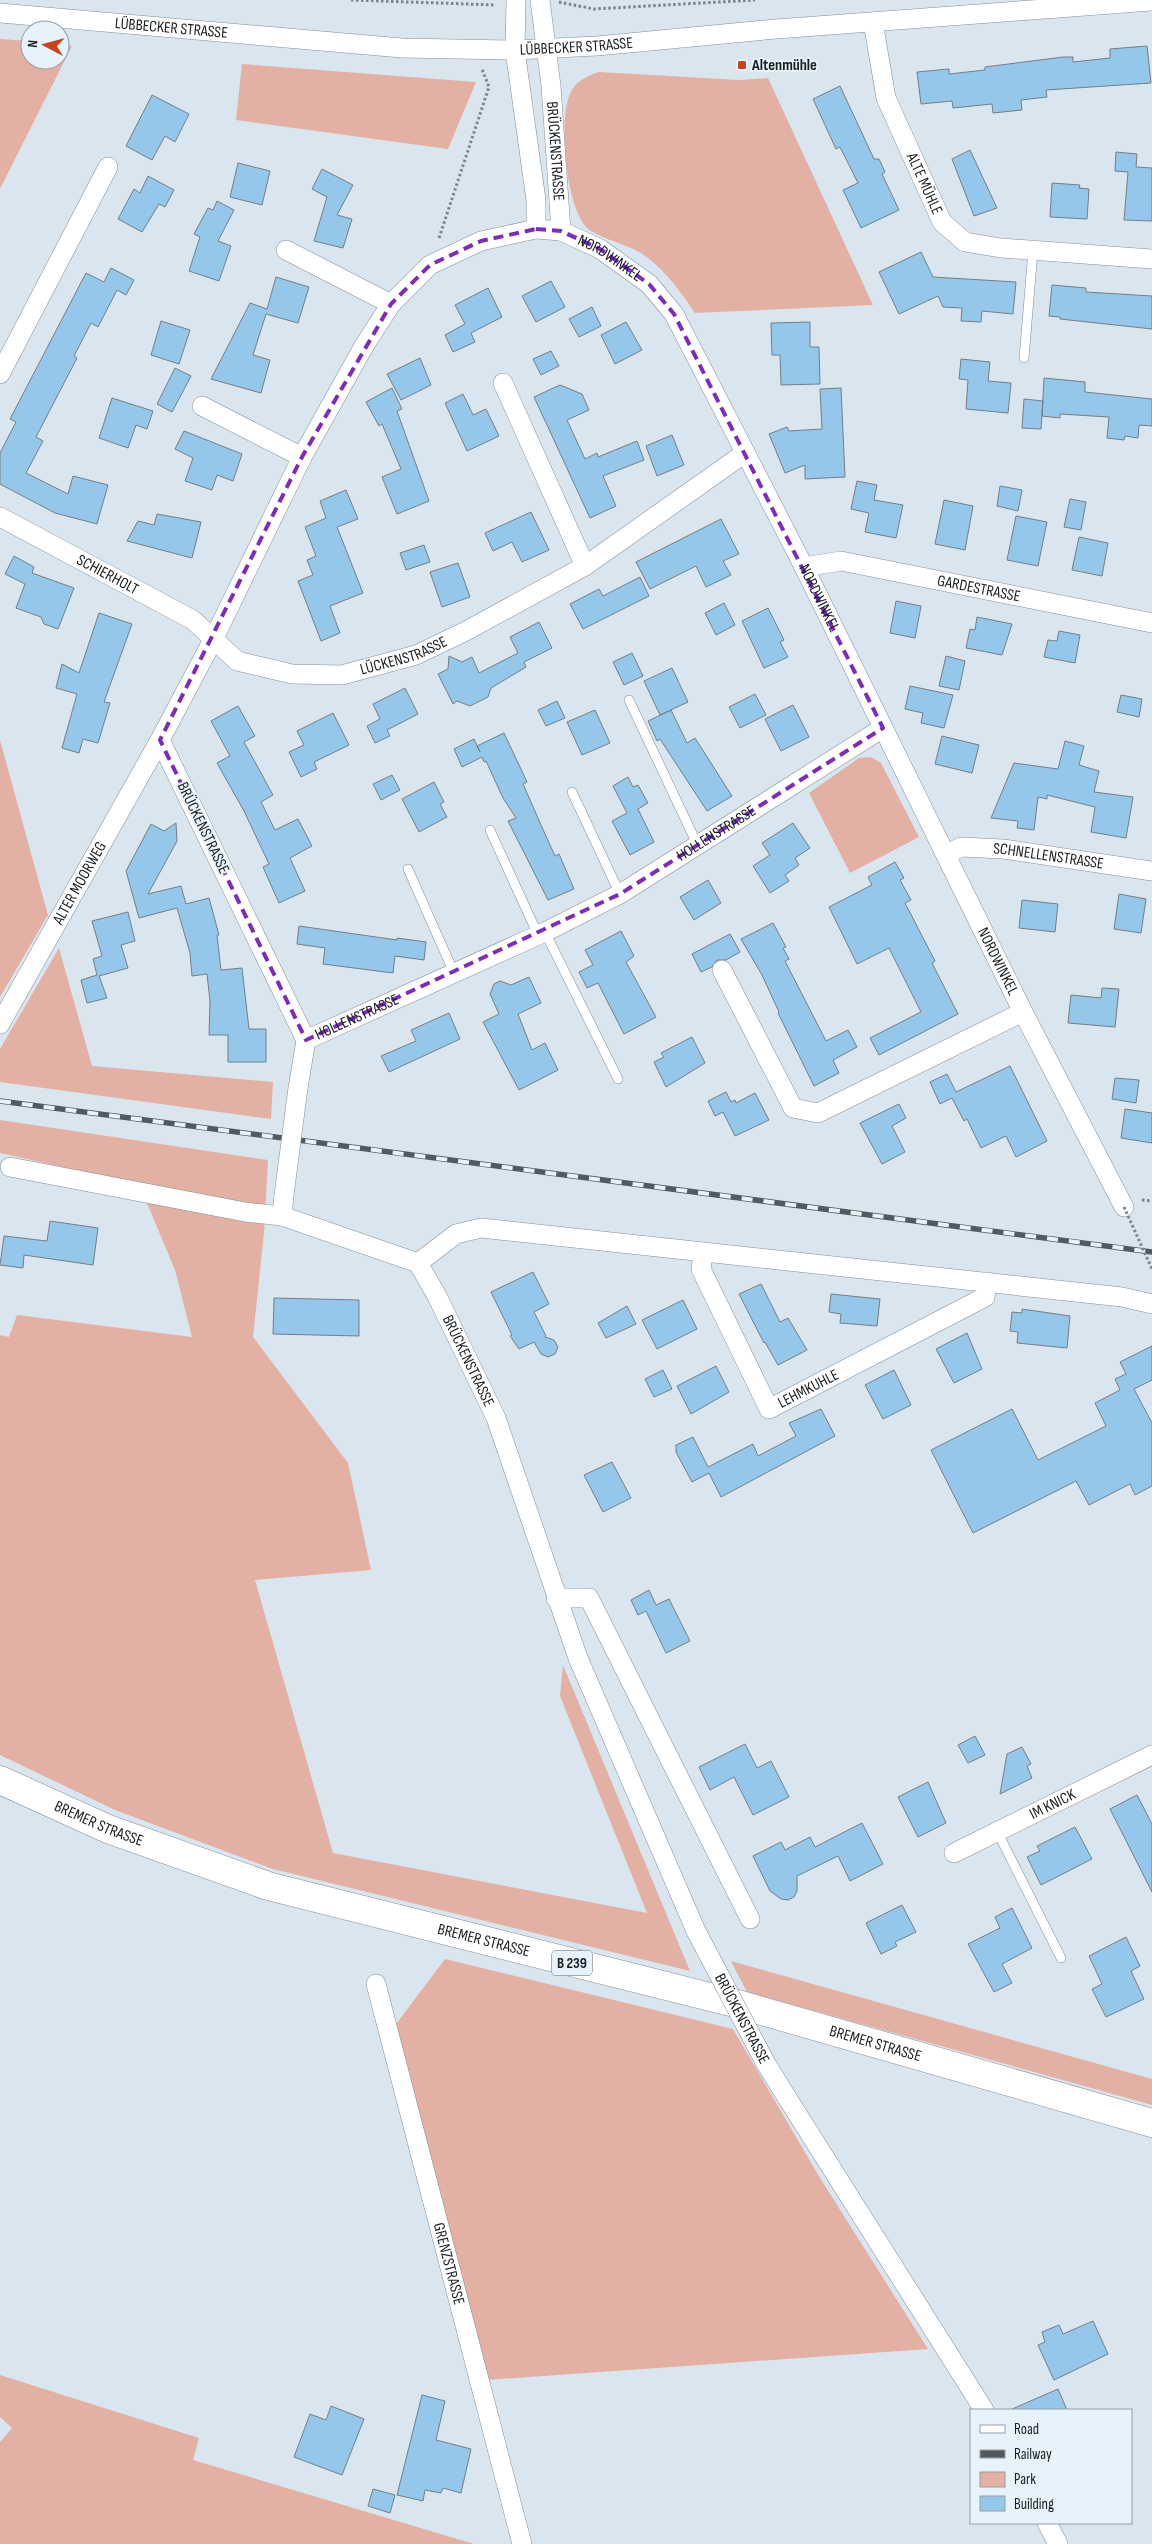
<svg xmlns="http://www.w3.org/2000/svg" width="1152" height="2544" font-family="'Sofia Sans Condensed',sans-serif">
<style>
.green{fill:#e3b1a3}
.building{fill:#95c7ea;stroke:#737e86}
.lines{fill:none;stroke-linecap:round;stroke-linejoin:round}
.service-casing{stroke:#828e96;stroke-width:10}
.minor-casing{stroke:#828e96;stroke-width:20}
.primary-casing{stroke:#828e96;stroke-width:29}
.path{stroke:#7c848a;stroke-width:3;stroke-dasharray:2.5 2.5;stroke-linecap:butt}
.service{stroke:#fff;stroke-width:9}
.minor{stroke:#fff;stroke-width:19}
.primary{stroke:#fff;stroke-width:28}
.rail-casing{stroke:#535a5f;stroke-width:5.5}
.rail{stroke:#e7f3fc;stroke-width:4;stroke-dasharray:11;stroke-linecap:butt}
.minor-bridge-casing{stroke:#828e96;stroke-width:20;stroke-linecap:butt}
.path-bridge{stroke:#7c848a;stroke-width:3;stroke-dasharray:2.5 2.5;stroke-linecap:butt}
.minor-bridge{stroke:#fff;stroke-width:19}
.marked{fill:none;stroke:#7b2cbf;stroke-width:4;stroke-dasharray:10 6;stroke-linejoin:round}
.poi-dot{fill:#cb4219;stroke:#e7f3fc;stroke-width:2}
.labels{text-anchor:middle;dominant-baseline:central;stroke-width:4;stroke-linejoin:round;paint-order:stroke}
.shield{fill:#e7f3fc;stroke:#575e63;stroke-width:1}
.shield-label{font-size:15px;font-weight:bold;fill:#191e21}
.street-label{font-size:16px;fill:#191e21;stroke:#e7f3fc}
.poi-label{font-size:16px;font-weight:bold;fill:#191e21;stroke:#e7f3fc;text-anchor:start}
</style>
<rect width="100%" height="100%" fill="#dae6ef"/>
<path class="green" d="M0 39 30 41V60H60V44L72 46 0 189Z
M242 64 476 82 448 149 236 120Z
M599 72 739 80 768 78 873 305 695 313C680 291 660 262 635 250 624 244 594 236 586 227 566 204 558 122 570 94 575 81 587 76 599 72Z
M0 740 48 915 0 997Z
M871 757 881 763 919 837 850 873 809 793 859 758Z
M59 948 92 1066 273 1082 271 1119 0 1082V1049Z
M0 1120 268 1160 264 1233 253 1337 348 1463 371 1570 255 1580 333 1853 647 1913 560 1696 563 1665 690 1971 273 1869 115 1810 0 1755V1335L9 1337 17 1315 192 1337 175 1270 139 1184 0 1153Z
M445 1959 733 2029 820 2178 928 2349 486 2380 396 2024Z
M731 1961 1152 2079V2105L747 1992Z
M0 2375 199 2438 193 2460 474 2544H0V2442L12 2428 0 2417Z"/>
<path class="building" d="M1147 46 1151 83 1046 90 1047 97 1021 100 1022 110 993 113 992 104 953 108 952 101 921 104 917 72 949 69V74L985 70V67L1063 57H1073V62L1110 58V49Z
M840 86 874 159H879L885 172 882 174 899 210 861 228 843 190 858 183 840 147 836 149 813 99Z
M152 95 189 114 175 142 165 136 152 160 126 146Z
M970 150 997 208 974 216 952 159Z
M1116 152 1137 154 1136 167 1152 168V221L1124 220 1128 172 1115 171Z
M238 163 270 171 262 205 230 197Z
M322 169 353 185 337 215 352 219 343 248 314 241 327 197 312 189Z
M148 176 174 190 165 207 159 204 142 232 118 219 134 189 140 193Z
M1052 183 1080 185 1079 188 1089 189 1087 219 1050 217Z
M217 201 234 210 218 241 231 246 219 281 189 271 200 237 194 234 208 208 213 210Z
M921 252 933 277 1016 282 1013 314 982 311 981 322 961 321 962 308 943 307 938 296 899 314 879 272Z
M111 268 134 280 126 295 117 290 98 327 91 323 74 356 77 358 36 437 43 441 26 473 68 494 73 476 108 485 97 524 55 513 0 484V453L16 422 10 419 86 273 104 282Z
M276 277 309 287 298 323 266 314 253 355 270 360 261 393 211 379 250 303 267 309Z
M551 281 565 307 536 322 522 296Z
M1052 285 1086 288V292L1152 296V329L1060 319V317L1049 316Z
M488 288 502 317 471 333 475 342 453 352 445 335 465 324 455 305Z
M592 307 601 326 579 337 569 319Z
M161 321 190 330 179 364 151 355Z
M626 322 642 350 615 364 601 335Z
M810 322V347H819L820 384 781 385 780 355H772L771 323Z
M551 351 559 366 541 375 533 359Z
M420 358 431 385 401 400 387 374Z
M961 359 990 362 988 381 1011 383 1008 413 966 409 968 380 959 379Z
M175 368 191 376 172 412 157 404Z
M1044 378 1085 382V392L1152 399V426L1139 425 1138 438 1125 436 1124 440 1107 438 1109 417 1060 414V418L1042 416Z
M560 385 582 394 589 410 567 420 585 459 597 453 598 457 637 441 644 460 603 476 616 506 590 518 534 397Z
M392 388 402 409 397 411 429 501 397 514 382 477 401 469 382 424 379 426 366 402Z
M841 388 845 477 805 479V465L785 473 769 434 787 427 789 431 822 429 820 389Z
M463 394 473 415 486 409 499 436 467 451 445 403Z
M112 398 153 411 147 429 136 425 128 448 99 438Z
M1024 399 1043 401 1041 429 1022 428Z
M184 431 242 454 233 481 217 475 212 490 185 481 193 458 175 449Z
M672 435 684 465 657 476 646 446Z
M857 481 877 485 874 500 903 505 896 538 865 532 869 513 851 509Z
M1000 486 1022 490 1018 511 997 506Z
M346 490 358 519 337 527 363 593 330 606 340 633 321 641 298 581 313 575 307 560 316 556 305 527 326 518 320 501Z
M1070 499 1086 502 1081 530 1064 527Z
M944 500 973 506 965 550 935 544Z
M531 512 549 550 522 562 512 542 493 551 485 533Z
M157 514 201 522 192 558 127 541 138 521 154 525Z
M1016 516 1047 522 1038 566 1007 560Z
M721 519 739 554 723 561 731 575 706 587 696 566 650 589 636 562Z
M1079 537 1108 543 1102 576 1072 570Z
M424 545 430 562 406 570 400 553Z
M14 556 34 567 32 573 74 588 58 629 44 624 41 617 16 608 25 584 5 574Z
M458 563 470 597 442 607 430 572Z
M640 577 649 596 583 629 570 604 599 589 603 596Z
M896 601 921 606 915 638 890 633Z
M724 603 735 625 716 635 705 613Z
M768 608 784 640 780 642 788 657 764 668 742 621Z
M99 613 132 624 104 702 110 703 98 743 83 739 79 753 62 748 77 694 56 688 62 664 79 673Z
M977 617 1012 624 1002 655 966 648 970 629 975 630Z
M539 622 552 648 524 662 526 667 491 688 488 697 470 706 457 701 453 704 438 674 448 669 449 656 462 662 472 657 479 673 518 653 510 637Z
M1059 631 1080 635 1075 663 1044 657 1048 640 1057 641Z
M632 653 643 676 624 685 613 662Z
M946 656 965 661 959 690 939 686Z
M672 668 688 702 660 715 644 681Z
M910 686 953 695 944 728 921 723 923 713 905 709Z
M405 688 418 714 387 730 390 736 375 743 367 726 380 719 373 704Z
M755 694 766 715 740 728 729 707Z
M1121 695 1142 699 1139 717 1117 712Z
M557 701 565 718 546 726 538 710Z
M793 705 809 737 781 751 765 719Z
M238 706 255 736 244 742 273 795 261 802 275 830 298 819 312 846 290 858 305 891 279 903 263 867 269 864 244 811 217 763 230 756 211 721Z
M595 710 610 743 582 755 567 722Z
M671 710 687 743 695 738 732 796 707 811 660 739 657 741 648 721Z
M333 713 349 745 314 762 317 769 301 777 289 752 304 745 297 731Z
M504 733 527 782 523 784 541 825 555 856 559 854 574 889 548 900 508 821 516 818 503 798 486 761 484 762 482 757 462 767 454 749 474 739 480 752 477 746Z
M942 736 979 745 972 773 935 764Z
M1065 741 1084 746 1079 765 1099 771 1094 792 1133 797 1126 838 1091 832 1095 807 1047 795V799L1038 797 1034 830 1017 828 1018 821 991 818 1014 763 1058 769Z
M392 775 400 790 381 800 373 784Z
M628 777 633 787 638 785 648 803 638 809 654 842 630 855 612 821 627 813 613 786Z
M434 782 444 802 440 804 447 817 419 832 402 799Z
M176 823 177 841 148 894 181 886 186 904 209 898 219 935H217L221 970 242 968 249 1029H266V1062H228V1035H209L210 1001 207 974 192 976 190 953 177 908 139 918 126 871 151 824 164 831Z
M793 823 810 848 795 858 799 865 785 875 789 881 770 893 753 866 770 855 762 843Z
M895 862 904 878 900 880 911 900 905 903 935 961 932 963 958 1014 879 1055 870 1038 921 1012 889 948 857 964 829 907 872 885 868 877Z
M708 880 721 903 694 920 680 897Z
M1119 894 1146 899 1141 933 1114 929Z
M1022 900 1058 904 1055 932 1019 928Z
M128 912 135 941 121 945 128 968 99 976 107 998 87 1003 81 980 97 975 93 959 102 956 92 921Z
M773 923 786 947 783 948 789 959 785 961 826 1041 848 1030 857 1047 833 1060 839 1073 814 1086 778 1013 779 1012 762 975 741 939Z
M299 926 397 940V938L426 942 424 960 395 956 393 973 323 964 325 948 297 944Z
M621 931 634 956 626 962 656 1017 624 1034 598 983 587 988 579 972 593 965 585 950Z
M730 934 740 952 726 960H717L712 967 701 972 692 954Z
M529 977 541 1003 518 1014 532 1050 545 1043 558 1070 519 1090 483 1022 499 1014 490 994 494 984 500 981 511 985Z
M1102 988 1119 989 1115 1027 1068 1023 1071 995 1101 998Z
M449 1013 460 1039 389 1072 381 1056 416 1041 411 1030Z
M692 1037 705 1063 666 1087 654 1062 664 1057 661 1053Z
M1010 1066 1047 1141 1016 1157 1006 1136 981 1148 967 1119 964 1121 952 1098 940 1104 930 1082 947 1074 956 1092Z
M1115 1078 1139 1080 1136 1103 1112 1099Z
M726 1092 731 1102 735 1100 736 1103 755 1093 769 1120 735 1136 723 1112 715 1116 708 1101Z
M899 1104 906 1118 892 1126 905 1152 882 1164 860 1123Z
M1125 1109 1152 1113V1143L1121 1138Z
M50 1221 98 1228 93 1265 24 1255 23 1268 0 1265 4 1236 47 1241Z
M533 1272 549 1304 534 1312 546 1336 545 1337 554 1340 558 1347 555 1354 548 1357 541 1354 534 1342 519 1349 510 1336 512 1335 491 1292Z
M761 1284 780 1322 788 1318 807 1350 778 1365 765 1342 764 1343 739 1294Z
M831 1294 880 1299 877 1326 840 1323 841 1314 829 1312Z
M274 1298 359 1300V1336L273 1334Z
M683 1300 697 1329 657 1349 642 1320Z
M627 1306 636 1324 606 1338 598 1323Z
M1022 1309 1070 1316 1067 1348 1017 1343 1018 1332 1010 1331 1012 1312 1022 1313Z
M967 1333 982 1369 954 1383 936 1349Z
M1152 1346V1380L1134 1389 1152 1423V1486L1135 1495 1130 1484 1089 1505 1076 1481 973 1533 931 1450 1012 1409 1038 1460 1106 1426 1095 1403 1120 1390 1115 1379 1126 1374 1120 1362Z
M716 1366 729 1392 691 1414 677 1386Z
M663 1370 672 1389 654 1397 645 1379Z
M894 1370 911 1405 883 1419 865 1385Z
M821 1409 835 1436 721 1497 709 1473 692 1482 676 1452V1445L693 1437 708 1467 753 1444 758 1456 796 1436 789 1423Z
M612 1462 631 1498 603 1512 584 1475Z
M649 1590 656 1605 669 1599 690 1641 666 1653 646 1611 638 1615 631 1600Z
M975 1736 985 1755 968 1763 958 1745Z
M745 1744 757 1768 771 1761 789 1797 753 1815 734 1777 710 1790 699 1767Z
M1022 1747 1031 1764 1027 1766 1032 1778 1000 1794 1007 1754Z
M928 1782 946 1823 918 1837 898 1797Z
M1137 1795 1152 1824V1892L1110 1809Z
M862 1823 883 1864 850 1881 838 1856 797 1876V1891L794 1897 788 1900 781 1899 770 1891 753 1856 781 1842 785 1850 810 1837 815 1847Z
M1075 1827 1092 1859 1041 1885 1027 1857 1040 1851 1037 1846Z
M902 1905 916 1932 895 1942 897 1946 881 1954 866 1923Z
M1012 1908 1032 1948 1002 1964 1012 1983 994 1992 968 1944 1000 1928 995 1917Z
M1126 1937 1140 1966 1131 1971 1144 1999 1106 2017 1092 1989 1102 1984 1089 1956Z
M1093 2321 1108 2354 1054 2380 1038 2345 1045 2342 1042 2332 1059 2325 1063 2334Z
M1058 2389 1067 2410H1010Z
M422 2395 445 2401 436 2440 471 2449 461 2493 443 2488 441 2493 425 2490 423 2501 397 2495Z
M331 2406 364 2419 342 2475 294 2457 310 2414 326 2420Z
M373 2489 395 2495 390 2513 368 2506Z"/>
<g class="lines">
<g class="service-casing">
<path id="service" d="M1024 358 1033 251
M629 700 698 846
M572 792 620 894
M490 830 538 935
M408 869 454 973
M545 932 618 1079
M997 1831 1061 1958"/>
</g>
<g class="minor-casing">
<g id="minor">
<path d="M516 0 515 50 536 200V229"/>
<path id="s1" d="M540 0 551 86 561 231"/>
<path id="s2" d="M0 13 402 48 515 50 597 46 776 29 1152 1"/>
<path id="s3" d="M873 22 886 98 942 222 965 242 1001 248 1152 259"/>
<path d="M286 250 391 304"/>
<path d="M0 374 108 167"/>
<path d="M503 383 585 566"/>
<path d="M202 406 302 457"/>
<path id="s4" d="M0 517 193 620 237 661 292 674 342 675 416 655 466 631 585 566 745 453"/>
<path id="s5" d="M804 567 841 561 1152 623"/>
<path id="s6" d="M946 855 961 847 1003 849 1152 871"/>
<path d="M722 970 793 1108 818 1113 1023 1012"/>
<path id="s7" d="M0 1024 160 740"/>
<path id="s8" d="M306 1040 545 932 620 894 883 728"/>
<path id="s9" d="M298 1088 306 1040 160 740 214 638 302 457 364 346 391 304 430 265 481 241 536 229 561 231 600 249 649 284 674 314 804 567 1023 1012 1124 1207"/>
<path d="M10 1167 245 1212 282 1216"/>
<path id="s10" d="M284 1195 282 1216 418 1263 437 1296 496 1418 578 1658 696 1931"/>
<path id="s11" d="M703 1254 701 1269 769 1409 985 1297 987 1282"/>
<path d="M418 1263 456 1234 481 1228 1122 1297 1152 1304"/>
<path d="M556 1598H589L750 1919"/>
<path id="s12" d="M954 1853 1152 1755"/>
<path id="s13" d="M376 1984 522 2544"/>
<path d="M786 2096 984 2410"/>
<path d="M1047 2523 1058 2544"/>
</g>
</g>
<g class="primary-casing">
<g id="primary">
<path id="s14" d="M0 1780 108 1829 268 1886 734 2003 1152 2123"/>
</g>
</g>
<path class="path" d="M351 0 496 5
M559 2 594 9 755 0
M439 238 489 87 482 69
M1142 1200 1152 1201"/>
<use href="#service" class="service"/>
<use href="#minor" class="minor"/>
<use href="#primary" class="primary"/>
<g class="rail-casing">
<path id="rail" d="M0 1101 1152 1252"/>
</g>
<use href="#rail" class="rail"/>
<g class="minor-bridge-casing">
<g id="minor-bridge">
<path d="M284 1195 298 1088"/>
<path id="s15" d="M696 1931 765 2062 786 2096"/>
</g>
</g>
<path class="path-bridge" d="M1124 1207 1152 1269"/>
<use href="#minor-bridge" class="minor-bridge"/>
</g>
<path class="marked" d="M536 229 561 231 600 249 649 284 674 314 883 728 620 894 306 1040 160 740 302 457 391 304 430 265 481 241Z"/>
<rect class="poi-dot" x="737" y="60" width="10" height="10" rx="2.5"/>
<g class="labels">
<rect class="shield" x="552" y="1950.5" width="40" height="25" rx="4"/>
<g class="shield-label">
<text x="572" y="1963">B 239</text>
</g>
<g class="street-label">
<text stroke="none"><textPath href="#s2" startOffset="172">LÜBBECKER STRASSE</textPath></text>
<text stroke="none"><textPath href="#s2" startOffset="578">LÜBBECKER STRASSE</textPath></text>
<text stroke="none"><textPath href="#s1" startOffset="152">BRÜCKENSTRASSE</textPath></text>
<text stroke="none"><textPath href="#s3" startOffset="171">ALTE MÜHLE</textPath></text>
<text stroke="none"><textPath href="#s9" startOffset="1125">NORDWINKEL</textPath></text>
<text stroke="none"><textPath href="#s4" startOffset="122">SCHIERHOLT</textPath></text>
<text stroke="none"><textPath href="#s5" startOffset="178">GARDESTRASSE</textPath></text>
<text stroke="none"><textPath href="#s9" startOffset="1530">NORDWINKEL</textPath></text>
<text stroke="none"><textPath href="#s4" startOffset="450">LÜCKENSTRASSE</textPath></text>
<text transform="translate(203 828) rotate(64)">BRÜCKENSTRASSE</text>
<text stroke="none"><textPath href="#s8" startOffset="460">HOLLENSTRASSE</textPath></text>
<text stroke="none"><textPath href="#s6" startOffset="105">SCHNELLENSTRASSE</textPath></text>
<text stroke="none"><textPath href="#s7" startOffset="162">ALTER MOORWEG</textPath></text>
<text stroke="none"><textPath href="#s9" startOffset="1935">NORDWINKEL</textPath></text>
<text stroke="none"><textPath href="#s8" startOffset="56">HOLLENSTRASSE</textPath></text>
<text stroke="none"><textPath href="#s10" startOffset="275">BRÜCKENSTRASSE</textPath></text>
<text stroke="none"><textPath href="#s11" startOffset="215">LEHMKUHLE</textPath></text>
<text stroke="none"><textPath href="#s12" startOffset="110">IM KNICK</textPath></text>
<text stroke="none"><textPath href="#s14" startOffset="108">BREMER STRASSE</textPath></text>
<text stroke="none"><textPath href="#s14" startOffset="511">BREMER STRASSE</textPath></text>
<text stroke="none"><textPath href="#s15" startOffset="99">BRÜCKENSTRASSE</textPath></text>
<text stroke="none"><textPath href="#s14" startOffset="916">BREMER STRASSE</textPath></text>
<text stroke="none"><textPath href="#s13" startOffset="289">GRENZSTRASSE</textPath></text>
</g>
<g class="poi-label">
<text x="752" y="65">Altenmühle</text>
</g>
</g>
<rect x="970" y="2409" width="162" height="115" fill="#e7f3fc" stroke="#959ea4"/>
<rect x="980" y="2425" width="25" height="8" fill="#ffffff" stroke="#959ea4"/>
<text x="1014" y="2434" font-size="15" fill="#191e21">Road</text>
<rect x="980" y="2450" width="25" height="8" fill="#535a5f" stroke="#959ea4"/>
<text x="1014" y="2459" font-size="15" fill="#191e21">Railway</text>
<rect x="980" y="2472" width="25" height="15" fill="#e3b1a3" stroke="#959ea4"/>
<text x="1014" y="2484" font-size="15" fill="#191e21">Park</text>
<rect x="980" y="2496" width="25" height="15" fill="#95c7ea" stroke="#959ea4"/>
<text x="1014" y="2509" font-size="15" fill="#191e21">Building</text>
<g transform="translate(45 45) rotate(276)"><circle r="24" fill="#e7f3fc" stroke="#959ea4"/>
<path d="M0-4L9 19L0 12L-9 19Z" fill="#cb4219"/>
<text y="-8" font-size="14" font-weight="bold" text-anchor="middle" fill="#191e21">N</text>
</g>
</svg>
